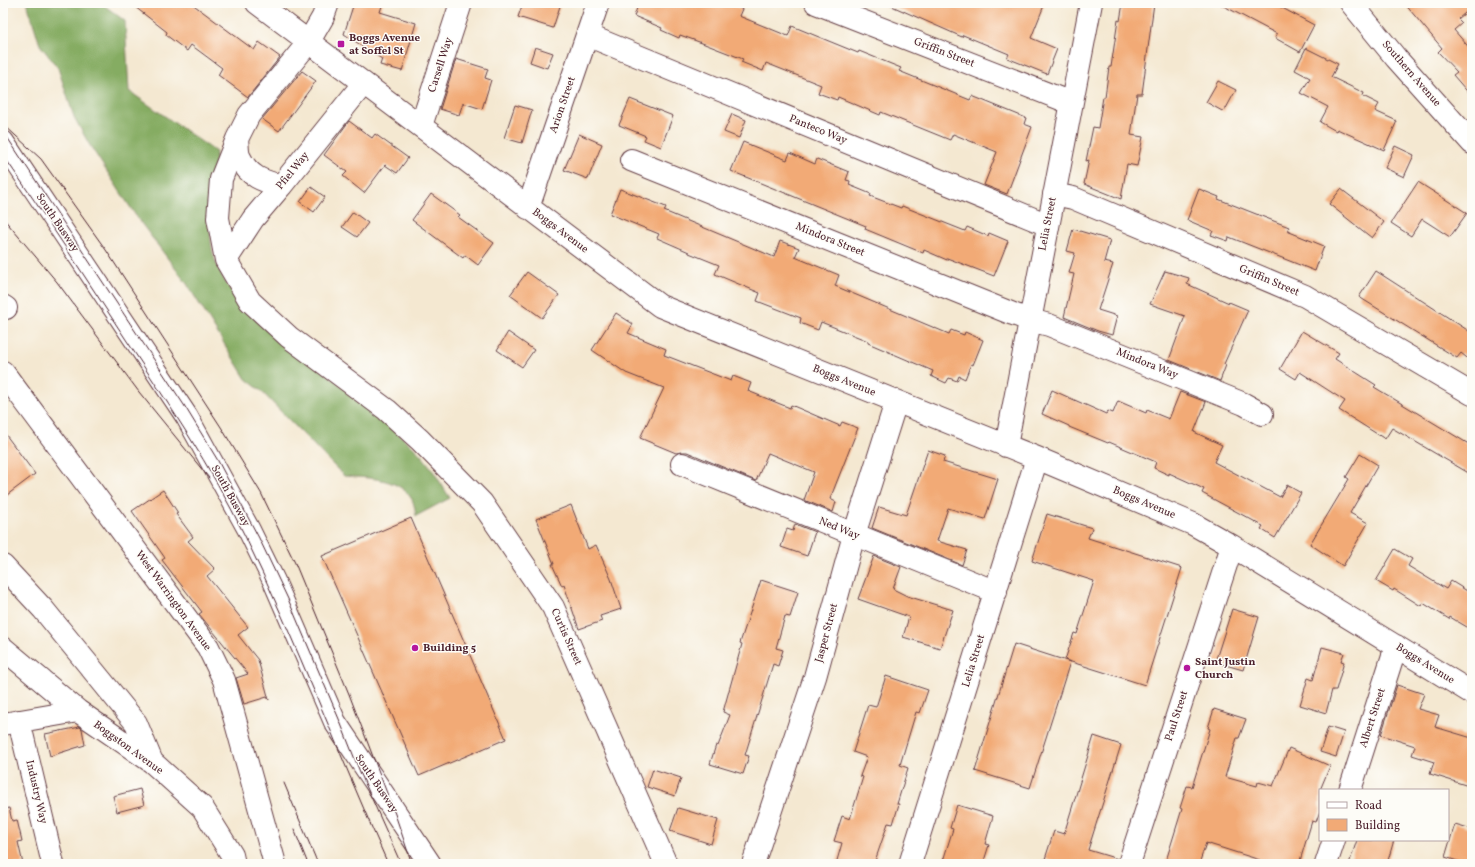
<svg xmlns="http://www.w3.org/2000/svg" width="1475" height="867" font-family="Vollkorn,serif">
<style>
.forest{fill:#85ac62;stroke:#686646}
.building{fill:#f2aa76}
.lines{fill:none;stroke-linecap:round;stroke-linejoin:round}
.minor-casing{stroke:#643d44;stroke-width:24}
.major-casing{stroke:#643d44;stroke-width:24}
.minor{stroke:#fff;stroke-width:22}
.major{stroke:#fff;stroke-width:22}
.tram{stroke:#4a1f2b;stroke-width:1}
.poi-dot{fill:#b5179e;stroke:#fdfcf7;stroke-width:1.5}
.labels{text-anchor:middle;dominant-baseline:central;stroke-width:3;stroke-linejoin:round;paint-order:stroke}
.poi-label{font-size:11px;font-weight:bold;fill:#4a1f2b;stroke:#fdfcf7;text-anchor:start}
.street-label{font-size:11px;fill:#4a1f2b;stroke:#fdfcf7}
</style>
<rect width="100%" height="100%" fill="#fdfcf7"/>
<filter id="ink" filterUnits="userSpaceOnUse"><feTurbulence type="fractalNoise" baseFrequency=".025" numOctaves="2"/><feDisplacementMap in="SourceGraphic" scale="8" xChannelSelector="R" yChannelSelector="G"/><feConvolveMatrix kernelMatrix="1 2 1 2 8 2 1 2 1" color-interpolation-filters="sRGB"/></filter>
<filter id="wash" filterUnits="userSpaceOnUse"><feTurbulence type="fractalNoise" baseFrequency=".012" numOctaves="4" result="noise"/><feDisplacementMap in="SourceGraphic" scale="16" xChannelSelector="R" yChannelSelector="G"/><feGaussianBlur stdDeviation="0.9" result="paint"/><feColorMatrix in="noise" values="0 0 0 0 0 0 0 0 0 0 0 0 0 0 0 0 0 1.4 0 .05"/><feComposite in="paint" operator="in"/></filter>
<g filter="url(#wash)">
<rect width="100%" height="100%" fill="#f4e8d1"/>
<path class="forest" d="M27 3H101L125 21 129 91 216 152C212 182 205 232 215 260 232 309 284 340 323 371 354 395 384 420 413 447 429 461 439 481 450 498L416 516C415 510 414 502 411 498 398 477 365 478 344 476L260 390 246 379 187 284 138 219 89 144 74 117 58 68 40 45Z"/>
<g id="blocks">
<path class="building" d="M130 3H191L254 50 259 42 280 57 248 97 218 75 222 68 191 45 187 51 166 35 167 32Z
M354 3H383L380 12 416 23 402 71 380 65 382 59 344 34Z
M523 3H561L553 28 518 17Z
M639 3H727L742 9 739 16 788 36 792 26 858 53 859 51 901 68 899 71 970 100 972 96 1026 118 1024 124 1032 127 1007 194 984 185 997 152 953 134 950 140 881 112 880 115 838 97 837 100 818 93 821 85 766 63 763 71 741 62 743 59 702 43 680 35 679 38 661 30 662 28 634 16Z
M885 3H1045L1031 38 1057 49 1047 74 1007 58 1009 54 963 35 962 37Z
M1123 3H1154L1142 94H1137L1131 135 1143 137 1137 166 1127 164 1121 199 1084 184 1089 160 1086 161 1093 127 1098 128 1103 97H1105L1109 67H1111L1118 20 1120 21Z
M1218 3H1273L1314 25 1300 52 1275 38 1277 34Z
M1404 3H1472V7L1458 19 1462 23 1454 30 1472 51V97L1453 75 1457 72 1438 52 1442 48Z
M535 47 553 53 547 68 530 62Z
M1306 48 1338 64 1331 77 1364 93 1363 96 1379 104 1375 111 1397 121 1384 150 1337 129 1336 131 1320 122 1328 107 1301 93 1310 78 1295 70Z
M456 59 488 69 485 78 491 80 482 109 463 103 459 115 440 109Z
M302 71 316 81 279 131 262 119Z
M1218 81 1236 90 1224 112 1206 102Z
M630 99 673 116 661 147 644 140 646 136 619 125Z
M515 105 532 110 522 143 504 138Z
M732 114 746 120 739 138 724 132Z
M349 121 372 138 375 134 408 158 397 173 385 165 364 193 343 176 347 172 324 155Z
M579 134 602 144 588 179 564 170Z
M743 142 787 160 790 153 815 164 817 159 849 172 846 180 850 181 849 185 871 194 870 196 901 208 902 206 965 231 967 227 988 236 989 233 1008 241 994 276 947 258V260L924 250 923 253 865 229 866 226 731 171Z
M1395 146 1414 155 1404 177 1385 168Z
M1418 182 1467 213 1450 237 1422 219 1411 236 1391 223Z
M311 187 325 197 314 212 300 202Z
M620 189 666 207 664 211 774 257 780 241 799 248 795 257 839 275 835 286 949 334 951 330 964 335 965 332 983 340 973 365 971 364 965 379 959 376 957 381 949 378 946 383 931 376 933 371 868 343V341L821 322 818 330 800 323 801 318 757 301 760 293 715 274 719 265 689 253V252L657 238 659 234 610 214Z
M1199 189 1219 197 1218 199 1289 227 1287 231 1324 246 1315 271 1229 237 1228 241 1211 235 1213 231 1187 220Z
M1341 189 1384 222 1372 238 1329 204Z
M431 194 460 215 458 217 494 243 478 265 465 255 463 258 412 220Z
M353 212 368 223 357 237 342 227Z
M1073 229 1110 240 1104 262 1113 264 1098 310 1117 316 1112 335 1098 331 1064 317 1074 274 1069 273 1075 253 1067 251Z
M1165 271 1189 278 1187 284 1229 303V302L1248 310 1224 364 1226 365 1220 381 1169 360 1185 316 1150 304Z
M1376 271 1472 333V362L1461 353 1457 358 1359 297Z
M527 272 559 295 542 318 510 295Z
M616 313 633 324 628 333 666 349 664 355 731 381 733 376 751 383 748 391 790 408 791 405 840 426 842 422 858 428 830 499 836 502 833 512 804 500 814 472 768 453 756 481 687 452H681L676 453 640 438 664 388 626 373 592 350Z
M1302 331 1339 353 1335 359 1376 385 1374 387 1472 446V475L1392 428 1385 439 1339 410 1345 401 1300 372 1296 379 1280 369Z
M508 332 534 350 522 367 497 350Z
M1052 390 1106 414 1108 411 1113 413 1118 401 1146 413 1147 410 1169 419 1180 392 1206 402 1194 432 1222 445 1214 462 1280 497 1287 485 1301 493 1275 538 1261 529 1263 526 1202 493 1204 489 1169 473V475L1154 468 1156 462 1109 442 1108 443 1069 427V426L1042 414Z
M3 431 35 474 3 498Z
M928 450 945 456 943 462 998 479 985 519 948 508 937 541 967 550 962 565 872 528 879 507 906 515Z
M1360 454 1378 465 1350 513 1368 523 1343 566 1310 544 1349 479 1346 477Z
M163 490 178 513 176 514 193 537 188 541 215 569 207 576 248 627 238 635 258 660 269 700 267 697 244 704 236 678 248 674 199 614 202 612 162 560 165 558 132 511Z
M571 505 588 549 596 545 611 579 621 609 600 616 602 621 579 629 564 585 562 586 552 564H554L536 519Z
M1047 514 1092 528 1088 538 1182 568 1145 685 1065 660 1074 633 1077 634 1094 581 1032 561Z
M411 518 506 739 419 776 322 556Z
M795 524 815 532 807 556 781 547 787 529 793 531Z
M1395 549 1412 559 1408 566 1446 589 1451 581 1472 594V630L1450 617 1449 619 1423 603 1421 606 1394 589 1393 591 1376 581Z
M874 556 901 567 893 589 907 596 953 610 940 648 903 637 909 617 858 599Z
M761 580 798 592 790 617 785 616 776 648 783 650 778 666 773 664 745 755 749 756 743 774 710 764 716 745 718 746 730 715 723 712 742 644 740 643Z
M1232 609 1259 617 1243 670 1215 662Z
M1014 644 1070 662 1030 788 975 771Z
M1322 647 1344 653 1341 661 1344 662 1336 690H1332L1326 713 1300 705 1308 678 1313 680Z
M886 676 928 690 920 713 916 712 900 765 908 768 897 804H899L893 824 888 823 874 864H836L842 843 834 841 842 816 850 819 863 777 860 776 867 757 853 752 868 705 876 707Z
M1397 685 1424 694 1418 709 1439 715 1435 727 1472 738V787L1430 774 1434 762 1412 755 1415 746 1381 735Z
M1214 709 1246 719 1239 738H1237L1225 777 1257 786 1258 782 1273 786 1289 748 1330 766 1320 790V811L1316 822 1312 821 1299 864H1258L1260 860 1206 843 1199 864H1165L1182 809 1180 808 1187 786 1192 787 1210 729 1208 728Z
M80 727 82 729 85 745 50 756 45 734Z
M1328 727 1344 732 1336 757 1320 752Z
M1094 736 1121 745 1088 850 1118 859 1117 864H1062L1045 859 1054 831 1064 834Z
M653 769 681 778 675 796 647 787Z
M140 789 144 805 117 812 113 796Z
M957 805 993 816 985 844 989 845 983 864H942L953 829 950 828Z
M9 808 12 821 17 820 22 841 18 842 23 864H3V809Z
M678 808 718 820 711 844 670 831Z
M1455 824 1472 829V864H1467L1445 857Z
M1357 840H1394L1387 864H1349Z"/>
</g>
</g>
<g filter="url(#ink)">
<use href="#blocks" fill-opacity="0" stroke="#643d44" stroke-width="1"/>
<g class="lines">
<g class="minor-casing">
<path id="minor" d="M257 3 660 306 1037 458 1193 524 1232 546 1472 693
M328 3 323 17 308 43 249 115 237 139 221 179 218 218 226 260 250 301 289 337 387 410 420 440 482 503 553 607 666 864
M816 3 1071 103
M1351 3 1396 58 1472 143
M587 35 1048 225
M421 126 461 3
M237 139C238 144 237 153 240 158 249 177 263 181 281 186
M3 142 187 417 249 530 274 581 335 722 430 864
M631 160 1013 314 1030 320 1049 325 1244 404 1262 414
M1054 194 1073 198 1305 296 1472 394
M528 208 598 3
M226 260 253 219 281 186 363 84
M3 306 6 308
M1006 446 1091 3
M682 464 996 592
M3 566 43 609 136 723 152 762
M3 648 78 711 152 762 202 807 232 855 234 864
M19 721 53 864
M3 724 78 711
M1350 790 1396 646
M753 864 815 677 854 535 896 402
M910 864 1037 458
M1129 864 1232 546
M1326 864 1334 840"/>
</g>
<g class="major-casing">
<path id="major" d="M3 372 208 647 224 680 275 864"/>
</g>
<use href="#minor" class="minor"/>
<use href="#major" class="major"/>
<path class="tram" d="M3 124 41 159 106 250 221 427 261 493 295 563 349 694 395 814 412 864
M3 131 184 405 217 459 259 538 288 599 339 719 360 772 401 864
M3 155C45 215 85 277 125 338 167 402 211 466 245 536 297 643 339 755 388 864
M3 218 57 282 139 392 209 478
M284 783 318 864
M294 829 308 864"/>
</g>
</g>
<g class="poi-dot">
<rect x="337" y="40" width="8" height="8" rx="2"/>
<circle cx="415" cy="648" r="4"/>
<circle cx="1187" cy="668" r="4"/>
</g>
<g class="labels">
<g class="poi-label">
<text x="349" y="38">Boggs Avenue<tspan x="349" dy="13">at Soffel St</tspan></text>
<text x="423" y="648">Building 5</text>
<text x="1195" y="662">Saint Justin<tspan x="1195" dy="13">Church</tspan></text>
</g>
<g class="street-label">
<text transform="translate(944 53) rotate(21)">Griffin Street</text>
<text transform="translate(441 65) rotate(-72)">Carsell Way</text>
<text transform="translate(1411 74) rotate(49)">Southern Avenue</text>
<text transform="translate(563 105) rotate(-71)">Arion Street</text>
<text transform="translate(818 130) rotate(22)">Panteco Way</text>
<text transform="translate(293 171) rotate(-51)">Pfiel Way</text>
<text transform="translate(57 223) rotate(56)">South Busway</text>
<text transform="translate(1048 224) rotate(-79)">Lelia Street</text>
<text transform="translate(560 231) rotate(37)">Boggs Avenue</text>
<text transform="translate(830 240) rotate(22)">Mindora Street</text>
<text transform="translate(1269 281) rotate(23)">Griffin Street</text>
<text transform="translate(1147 364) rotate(22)">Mindora Way</text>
<text transform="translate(844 381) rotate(22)">Boggs Avenue</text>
<text transform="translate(230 496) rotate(61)">South Busway</text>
<text transform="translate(1144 503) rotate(23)">Boggs Avenue</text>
<text transform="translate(839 529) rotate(22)">Ned Way</text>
<text transform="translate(173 601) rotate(54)">West Warrington Avenue</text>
<text transform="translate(827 633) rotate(-75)">Jasper Street</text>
<text transform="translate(566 637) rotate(66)">Curtis Street</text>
<text transform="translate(974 661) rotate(-73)">Lelia Street</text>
<text transform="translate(1425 664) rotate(32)">Boggs Avenue</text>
<text transform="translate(1177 716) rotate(-72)">Paul Street</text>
<text transform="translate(1373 718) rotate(-72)">Albert Street</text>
<text transform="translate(128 748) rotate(36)">Boggston Avenue</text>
<text transform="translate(376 784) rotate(56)">South Busway</text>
<text transform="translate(36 792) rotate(77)">Industry Way</text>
</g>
</g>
<rect width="1475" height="867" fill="none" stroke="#fdfcf7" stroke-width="16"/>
<rect x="1319" y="789" width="130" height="52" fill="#fdfcf7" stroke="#b5a4a5"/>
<rect x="1327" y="802" width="20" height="6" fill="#ffffff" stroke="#b5a4a5"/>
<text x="1355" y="809" font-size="12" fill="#4a1f2b">Road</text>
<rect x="1327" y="819" width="20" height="12" fill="#f2aa76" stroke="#b5a4a5"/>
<text x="1355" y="829" font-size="12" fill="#4a1f2b">Building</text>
</svg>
